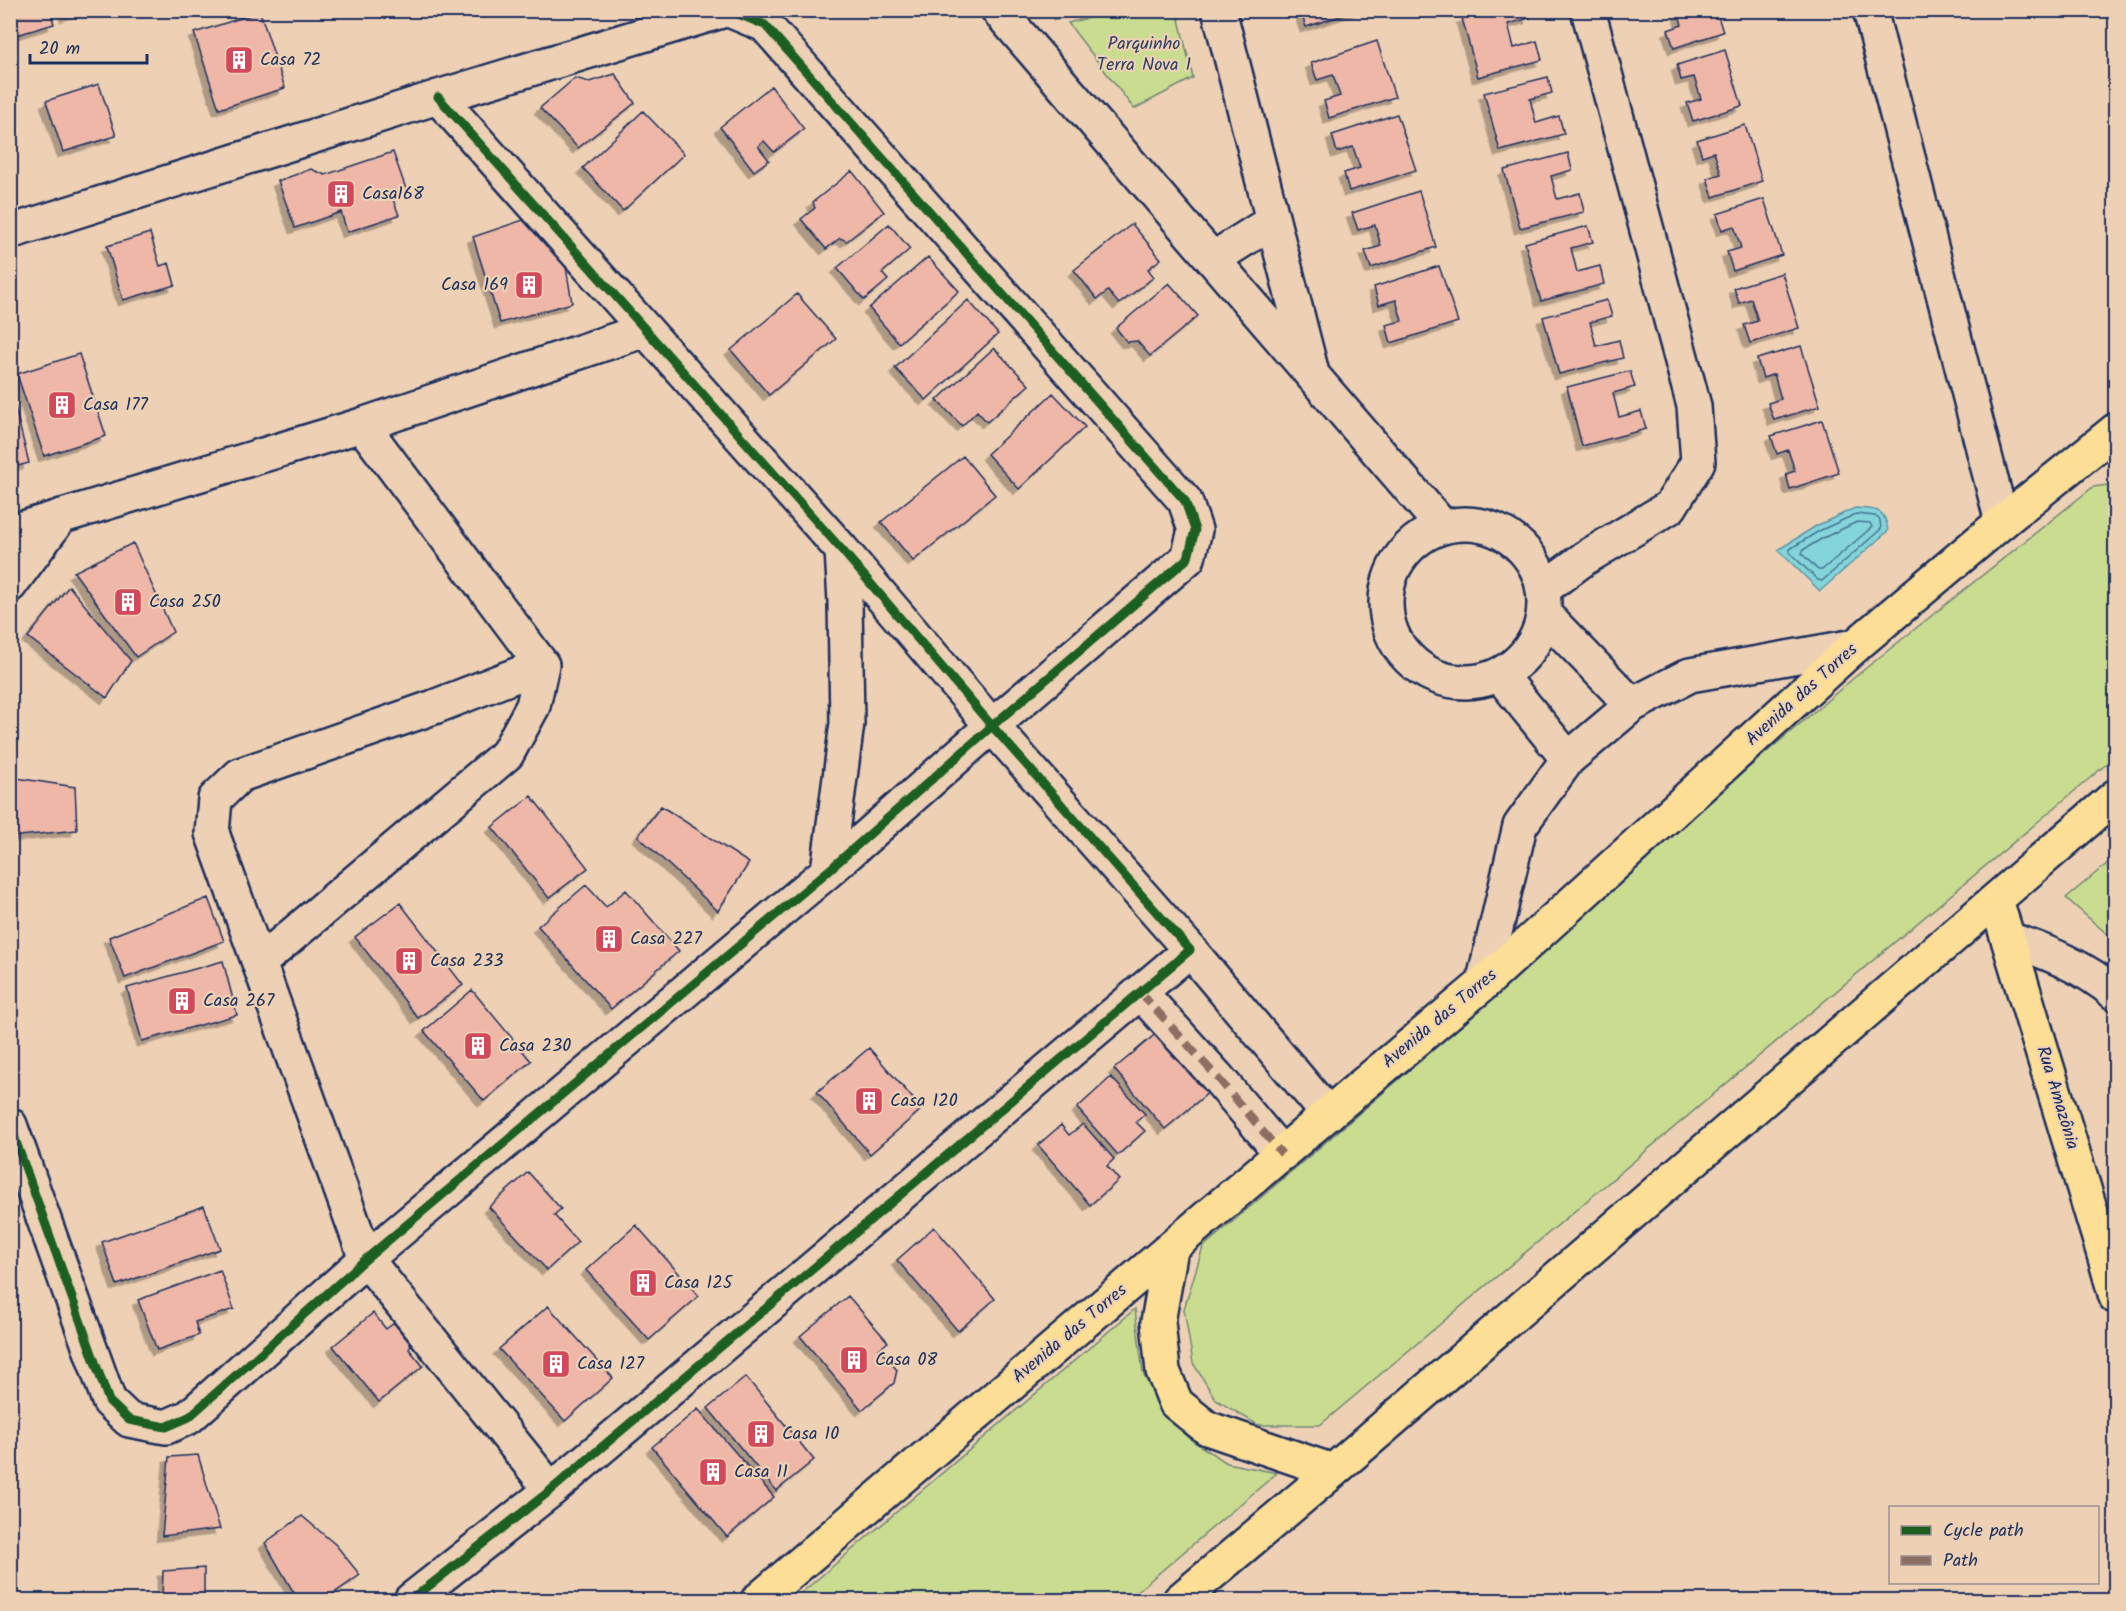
<svg xmlns="http://www.w3.org/2000/svg" width="2126" height="1611" font-family="Kalam,sans-serif">
<style>
.green{fill:#cadc90;stroke:#728677;stroke-width:1.5}
.water{fill:#84d5da;stroke:#5a93a8;stroke-width:1.5}
.lines{fill:none;stroke-linecap:round;stroke-linejoin:round}
.shore{stroke:#457190;stroke-width:1.5}
.building{fill:#efb7a8;stroke:#1b2f5e;stroke-width:1.5;filter:url(#shadow)}
.minor-casing{stroke:#1b2f5e;stroke-width:38}
.major-casing{stroke:#1b2f5e;stroke-width:38}
.minor{stroke:#eed1b4;stroke-width:33}
.major{stroke:#fcde96;stroke-width:33}
.quiet{stroke:#8d6e63;stroke-width:8;stroke-dasharray:15 8;stroke-linecap:butt}
.cycleway-casing{stroke:#eed1b4;stroke-width:13}
.cycleway{stroke:#1b5e20;stroke-width:9}
.labels{text-anchor:middle;dominant-baseline:central;stroke-width:4.5;stroke-linejoin:round;paint-order:stroke}
.park-label{font-size:18px;fill:#2c4063;stroke:#eed1b4}
.poi-label{font-size:18px;fill:#1b2f5e;stroke:#eed1b4;text-anchor:start}
.street-label{font-size:18px;fill:#1b2f5e;stroke:#eed1b4}
</style>
<defs>
<filter id="shadow"><feDropShadow dx="-5.5" dy="5.5" stdDeviation="0" flood-color="#0004"/></filter>
</defs>
<rect width="100%" height="100%" fill="#eed1b4"/>
<filter id="ink" filterUnits="userSpaceOnUse"><feTurbulence type="fractalNoise" baseFrequency=".0167" numOctaves="2"/><feDisplacementMap in="SourceGraphic" scale="12" xChannelSelector="R" yChannelSelector="G"/><feConvolveMatrix kernelMatrix="1 2 1 2 8 2 1 2 1" color-interpolation-filters="sRGB"/></filter>
<g filter="url(#ink)">
<path class="green" d="M1051 11V10L1088 11 1054 20Z
M1116 11H1177L1193 78 1134 109 1068 23Z
M2115 484V757L1320 1425H1258L1216 1400 1193 1363 1184 1309 1203 1247 1425 1057 1741 774 1856 676 2093 487Z
M2115 857V941L2066 898Z
M1135 1309 1143 1373 1164 1414 1194 1442 1227 1463 1277 1473 1127 1600H793Z"/>
<path class="water" d="M1855 508C1876 510 1885 507 1888 531L1820 591 1778 550 1816 526Z"/>
<g class="lines">
<path class="shore" d="M1856 514 1875 516 1880 520 1881 529 1822 581 1818 580 1790 553V549L1819 531Z
M1857 522 1870 523 1872 527 1822 570H1818L1802 554 1803 550 1823 538Z"/>
</g>
<path class="building" d="M10 10H50L54 24 10 37Z
M64 10H84L66 16Z
M1300 10H1359L1306 27Z
M1491 10H1528L1530 18 1508 24 1514 48 1537 41 1542 60 1478 77 1462 18Z
M1678 10H1716L1723 32 1674 48 1668 30 1682 25Z
M260 12 285 88 219 109 194 33Z
M1377 41 1395 97 1329 118 1324 101 1340 96 1333 75 1317 80 1311 63Z
M1725 50 1742 106 1693 121 1687 103 1701 99 1694 77 1681 80 1677 65Z
M615 74 635 103 578 148 540 108 575 78 589 82Z
M1548 77 1552 93 1530 99 1536 123 1559 116 1564 134 1500 151 1484 93Z
M99 84 116 136 63 152 46 101Z
M771 86 804 129 774 152 764 141 758 146 769 160 754 171 720 127Z
M643 111 684 154 623 211 583 168Z
M1397 114 1416 170 1349 191 1344 173 1360 168 1353 147 1337 152 1332 135Z
M1745 125 1762 181 1713 197 1707 178 1721 174 1714 152 1702 156 1697 140Z
M393 152 407 192 392 197 399 215 347 232 341 212 295 228 278 181 311 169 325 175Z
M1568 153 1572 170 1551 176 1557 199 1580 193 1584 212 1520 228 1504 170Z
M852 171 884 212 847 241 840 238 826 249 801 219 815 208 813 202Z
M1419 191 1436 247 1371 268 1365 251 1381 246 1375 225 1358 230 1352 213Z
M1764 199 1782 255 1733 271 1727 252 1741 248 1734 226 1722 230 1717 214Z
M523 220 566 267 572 303 500 323 473 237Z
M889 224 910 249 882 273 888 280 864 300 837 268Z
M1132 224 1161 259 1148 269 1154 277 1119 304 1108 291 1097 299 1074 270Z
M1588 226 1593 242 1571 248 1577 272 1600 266 1604 284 1541 301 1525 243Z
M150 233 160 266 169 263 175 285 123 300 107 246Z
M928 257 959 291 899 343 869 308Z
M1439 266 1458 322 1391 343 1386 325 1402 321 1396 300 1379 305 1374 287Z
M1782 273 1799 328 1750 343 1744 325 1758 321 1751 299 1739 303 1734 288Z
M1169 283 1198 316 1150 356 1137 341 1127 342 1116 328Z
M797 294 836 339 769 395 731 350Z
M968 300 998 334 926 400 895 368Z
M1607 300 1612 316 1590 322 1596 346 1619 340 1623 358 1559 374 1543 317Z
M1801 346 1820 406 1774 420 1768 403 1781 399 1774 374 1763 378 1757 359Z
M994 348 1029 385 987 422 977 411 962 426 937 400Z
M79 354 106 436 44 456 17 374Z
M1630 371 1635 387 1613 393 1619 417 1641 411 1646 429 1582 446 1567 387Z
M10 388 29 463 10 468Z
M1053 393 1085 427 1019 489 987 454Z
M1822 420 1839 473 1790 489 1786 474 1795 471 1788 450 1777 454 1771 436Z
M963 456 995 495 913 561 881 522Z
M133 543 173 632 136 657 74 572Z
M69 586 131 661 107 698 28 637Z
M10 777 75 787 77 830 10 837Z
M531 796 588 868 549 898 492 827Z
M661 806 749 863 718 911 638 836Z
M586 885 606 907 626 890 679 951 611 1009 538 926Z
M208 898 224 941 125 978 109 937Z
M400 903 463 985 418 1018 355 937Z
M223 961 237 1015 142 1041 127 988Z
M472 990 531 1061 484 1101 424 1031Z
M1159 1031 1210 1091 1165 1129 1114 1069Z
M869 1048 922 1109 870 1154 817 1092Z
M1111 1077 1145 1114 1136 1122 1145 1131 1118 1155 1077 1108Z
M1083 1124 1114 1159 1107 1166 1119 1180 1090 1205 1038 1145 1061 1125 1069 1135Z
M528 1172 561 1209 554 1215 578 1242 547 1270 489 1207Z
M204 1206 220 1249 117 1285 102 1242Z
M636 1225 699 1296 649 1340 586 1270Z
M934 1227 995 1299 958 1331 897 1260Z
M220 1270 234 1309 195 1322 199 1335 157 1350 138 1300Z
M848 1296 888 1342 879 1349 897 1370 894 1383 862 1410 800 1336Z
M548 1306 613 1378 565 1421 499 1349Z
M373 1313 386 1329 394 1323 411 1344 409 1349 423 1366 379 1402 333 1346Z
M746 1377 814 1460 776 1491 708 1408Z
M698 1409 774 1497 727 1537 652 1447Z
M198 1455 220 1529 162 1536 169 1457Z
M302 1516 336 1545 360 1575 324 1600H298L265 1543Z
M204 1568V1600H162L163 1571Z
M489 1592 496 1600H478Z"/>
<g class="lines">
<g class="minor-casing">
<path id="minor" d="M998 10 1443 527
M1219 10 1311 369
M1870 10 2002 522
M10 232 438 97 725 10
M1213 259 1273 221
M1386 603a79 79 0 1 1 158 0a79 79 0 1 1-158 0Z
M10 532 362 425 645 330
M10 585 61 516
M1543 589 1585 558 1670 507 1698 462 1694 406 1588 10
M1544 614 1632 705
M542 665 434 707 240 775 215 799 212 833 366 1259 551 1490
M1500 675 1568 759
M828 871 847 723 845 602 842 550
M2009 939C2047 952 2085 967 2116 994
M1190 950 1328 1114
M259 963 507 754 533 706 542 665 362 425
M1483 984 1520 826 1568 759 1632 705 1690 675 1855 646
M1140 992 1217 1077 1282 1154
M10 1125 109 1401 129 1420 166 1427 189 1417 366 1259 828 871 992 726 1188 558 1195 530 1185 501 765 25 729 10
M411 1600 551 1490 1190 950 992 726 842 550 438 97"/>
</g>
<g class="major-casing">
<path id="major" d="M1996 900 2103 1251 2116 1297
M1171 1249 1158 1322 1163 1371 1176 1403 1207 1428 1333 1471
M758 1600 1328 1114 1483 984 1855 646 2002 522 2116 430
M1180 1600 1333 1471 2116 796"/>
</g>
<use href="#minor" class="minor"/>
<use href="#major" class="major"/>
<path class="quiet" d="M1140 992 1217 1077 1282 1154"/>
<g class="cycleway-casing">
<path id="cycleway" d="M10 1125 109 1401 129 1420 166 1427 189 1417 366 1259 828 871 992 726 1188 558 1195 530 1185 501 765 25 729 10
M411 1600 551 1490 1190 950 992 726 842 550 438 97"/>
</g>
<use href="#cycleway" class="cycleway"/>
</g>
</g>
<defs>
<g id="building-square" transform="scale(1.5)"><rect x="-9" y="-9" width="18" height="18" rx="4" fill="#d1495b" stroke="#eed1b4"/><path d="M-4-6H4V6H1V3H-1V6H-4ZM-2.5-4.3h1.7v1.8h-1.7ZM.8-4.3h1.7v1.8H.8ZM-2.5-1h1.7V.8h-1.7ZM.8-1h1.7V.8H.8Z" fill="#fff"/></g>
</defs>
<g fill-rule="evenodd">
<use href="#building-square" x="239" y="60"/>
<use href="#building-square" x="341" y="194"/>
<use href="#building-square" x="529" y="285"/>
<use href="#building-square" x="62" y="405"/>
<use href="#building-square" x="128" y="602"/>
<use href="#building-square" x="609" y="939"/>
<use href="#building-square" x="409" y="961"/>
<use href="#building-square" x="182" y="1001"/>
<use href="#building-square" x="478" y="1046"/>
<use href="#building-square" x="869" y="1101"/>
<use href="#building-square" x="643" y="1283"/>
<use href="#building-square" x="854" y="1360"/>
<use href="#building-square" x="556" y="1364"/>
<use href="#building-square" x="761" y="1434"/>
<use href="#building-square" x="713" y="1472"/>
</g>
<g class="labels">
<g class="park-label">
<text x="1144" y="44">Parquinho<tspan x="1144" dy="21">Terra Nova 1</tspan></text>
</g>
<g class="poi-label">
<text x="260" y="60">Casa 72</text>
<text x="362" y="194">Casa168</text>
<text x="508" y="285" text-anchor="end">Casa 169</text>
<text x="83" y="405">Casa 177</text>
<text x="149" y="602">Casa 250</text>
<text x="630" y="939">Casa 227</text>
<text x="430" y="961">Casa 233</text>
<text x="203" y="1001">Casa 267</text>
<text x="499" y="1046">Casa 230</text>
<text x="890" y="1101">Casa 120</text>
<text x="664" y="1283">Casa 125</text>
<text x="875" y="1360">Casa 08</text>
<text x="577" y="1364">Casa 127</text>
<text x="782" y="1434">Casa 10</text>
<text x="734" y="1472">Casa 11</text>
</g>
<g class="street-label">
<text transform="translate(1802 695) rotate(-42)">Avenida das Torres</text>
<text transform="translate(1440 1019) rotate(-40)">Avenida das Torres</text>
<text transform="translate(2057 1098) rotate(73)">Rua Amazônia</text>
<text transform="translate(1070 1334) rotate(-40)">Avenida das Torres</text>
</g>
</g>
<rect width="2126" height="1611" fill="none" stroke="#eed1b4" stroke-width="36"/>
<rect x="18" y="18" width="2090" height="1575" fill="none" stroke="#1b2f5e" stroke-width="2" filter="url(#ink)"/>
<rect x="1889" y="1506" width="210" height="78" fill="#eed1b4" stroke="#9a9092" stroke-width="1.5"/>
<rect x="1901" y="1526" width="30" height="9" fill="#1b5e20" stroke="#9a9092" stroke-width="1.5"/>
<text x="1943" y="1536" font-size="18" fill="#1b2f5e">Cycle path</text>
<rect x="1901" y="1556" width="30" height="9" fill="#8d6e63" stroke="#9a9092" stroke-width="1.5"/>
<text x="1943" y="1566" font-size="18" fill="#1b2f5e">Path</text>
<path d="M30 54v9h117v-9" fill="none" stroke="#1b2f5e" stroke-width="3"/>
<text x="39" y="54" font-size="18" fill="#1b2f5e" stroke="#eed1b4" stroke-width="4.5" paint-order="stroke">20 m</text>
</svg>
